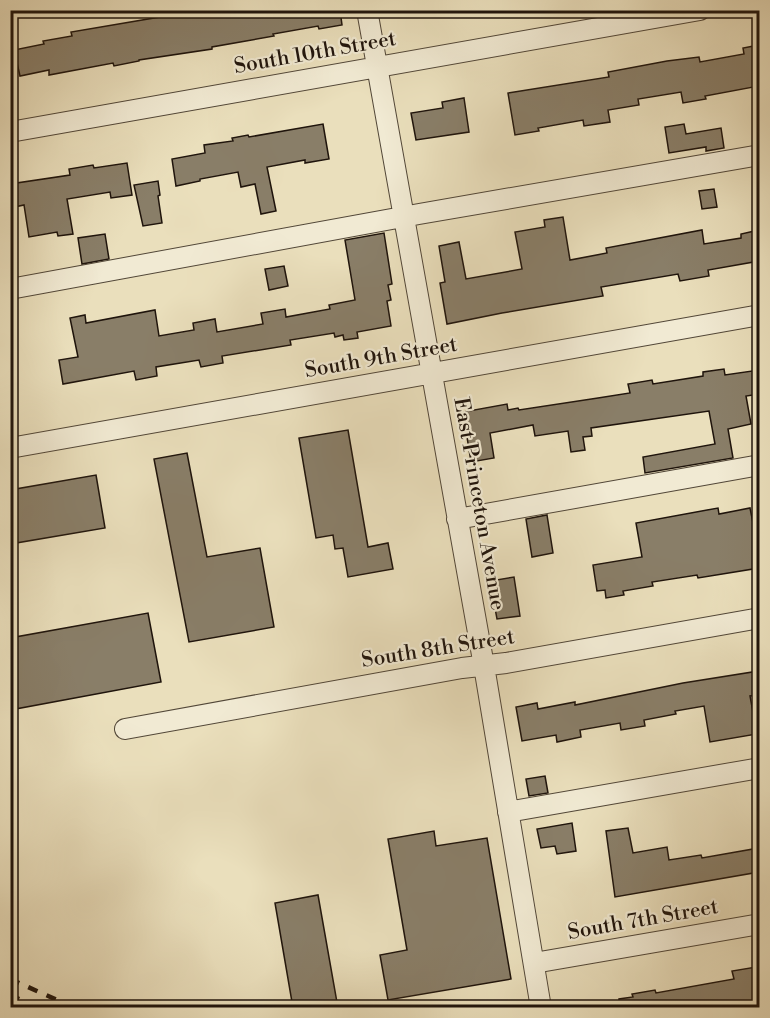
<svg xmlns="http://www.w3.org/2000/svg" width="770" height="1018" font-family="'Libre Bodoni',serif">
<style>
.building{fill:#897e68;stroke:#1f140c;stroke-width:1.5}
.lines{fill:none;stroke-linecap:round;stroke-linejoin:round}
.minor-casing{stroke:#524738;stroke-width:22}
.minor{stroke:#f1ead3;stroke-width:20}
.rail{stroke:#1f140c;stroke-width:4.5;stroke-dasharray:10 10;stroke-linecap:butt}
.labels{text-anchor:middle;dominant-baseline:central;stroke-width:4.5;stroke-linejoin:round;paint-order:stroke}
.street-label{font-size:21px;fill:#1f140c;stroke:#f1ead3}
</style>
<rect width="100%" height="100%" fill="#eadfbc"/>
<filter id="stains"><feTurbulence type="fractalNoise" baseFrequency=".00333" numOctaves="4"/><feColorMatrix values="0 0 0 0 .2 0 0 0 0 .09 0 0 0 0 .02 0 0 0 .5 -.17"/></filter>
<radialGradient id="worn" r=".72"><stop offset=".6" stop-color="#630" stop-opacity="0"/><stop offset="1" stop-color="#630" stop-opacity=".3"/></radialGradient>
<path class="building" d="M210 10H340L342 25 319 29 318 26 273 34 274 36 212 47V49L139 60V61L114 66 113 63 49 75V70L20 76 14 50 44 44 43 41 72 36 71 32 172 15V17Z
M759 45V86L705 96 706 99 683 103 681 92 638 99 639 105 608 110 610 122 584 126 583 120 538 128 539 131 515 135 508 93 609 77 608 72 667 61 699 57 700 62 744 54 743 48Z
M464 98 469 132 416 140 411 113 443 108 442 102Z
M323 124 329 159 305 163V160L267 167 276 211 261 214 255 184 241 187 238 172 200 179V181L176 186 172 159 205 153 204 145 233 141 232 138 248 135 249 137Z
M684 124 686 134 721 128 724 148 706 151V147L669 153 665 127Z
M127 163 132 195 111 198 110 192 67 199 73 234 58 236 57 232 29 237 24 205 10 208V184L70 175 69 169 93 165 94 168Z
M158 181 160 195 158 196 162 223 143 226 134 185Z
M714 189 717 207 702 209 699 191Z
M563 217 570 260 607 253 606 248 702 230 704 244 741 238V234L759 230V261L708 270 709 276 680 281 678 274 601 287 603 296 502 313 447 324 440 283 445 282 439 246 459 242 466 279 522 269 515 232 545 227 544 220Z
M384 233 392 284 388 285 391 300 387 301 391 326 357 332 358 338 344 340 343 335 335 337 334 333 290 340 291 345 222 356 223 363 201 367 199 360 156 367 157 376 136 380 134 371 63 384 59 360 78 357 70 318 85 315 86 323 155 310 159 336 194 330 193 323 215 319 217 332 263 324 261 313 285 309 286 317 330 309 329 305 355 300 345 240Z
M105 234 109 259 82 264 78 238Z
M284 266 288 286 269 290 265 269Z
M724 369 725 375 759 370V394L746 396 751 424 728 429 733 458 645 473 643 457 715 444 709 411 591 428 592 436 583 437 585 450 571 452 568 431 535 436 533 425 490 433 494 458 471 462 463 412 507 404 508 410 518 408 519 410 598 398 630 393 628 384 652 380 653 384 703 376V372Z
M348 430 368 547 388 543 393 569 348 577 343 548 335 549 333 535 316 538 299 438Z
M187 453 207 557 260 548 274 627 189 642 154 459Z
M96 475 105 528 10 544V490Z
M718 508 719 514 750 508 756 538H759V568L698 578 697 575 652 582 653 586 623 591 624 595 606 598 605 590 597 591 593 565 642 557 636 523Z
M547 515 553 553 532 557 526 519Z
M514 577 520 616 497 619 490 581Z
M148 613 161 682 10 710V638Z
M759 671V695L750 696 757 734 710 742 704 706 675 711 676 714 644 720 645 726 621 730 620 723 580 730 581 737 557 742 556 735 522 741 516 707 537 703 538 709 575 702V705L683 683Z
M545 776 548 793 529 796 526 779Z
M572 823 576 851 557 854 555 846 541 848 537 829Z
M628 828 633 853 667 847 669 860 701 855 702 858 759 848V872L615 897 606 831Z
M434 831 436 846 487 838 511 979 388 1000 380 955 407 950 388 839Z
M318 895 338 1008H293L275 903Z
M756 967 759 999 750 1001 752 1008H619V999L633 997 632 994 655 990 656 993 734 979 732 971Z"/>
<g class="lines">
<g class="minor-casing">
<path id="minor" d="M367 10 484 666 541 1008
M10 132 700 10
M10 289 419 214 760 155
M10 448 760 315
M457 519 760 465
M125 729 462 668 506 663 760 618
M508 812 760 768
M534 963 760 924"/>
</g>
<use href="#minor" class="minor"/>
<path class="rail" d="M10 979 75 1008
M10 995 39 1008"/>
</g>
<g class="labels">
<g class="street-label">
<text transform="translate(315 53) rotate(-10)">South 10th Street</text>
<text transform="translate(381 358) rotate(-10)">South 9th Street</text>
<text transform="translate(479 504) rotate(80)">East Princeton Avenue</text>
<text transform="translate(438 649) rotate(-9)">South 8th Street</text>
<text transform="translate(643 920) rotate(-10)">South 7th Street</text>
</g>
</g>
<rect width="770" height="1018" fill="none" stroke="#eadfbc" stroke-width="36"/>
<rect x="12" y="12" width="746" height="994" fill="none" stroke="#1f140c" stroke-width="3"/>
<rect x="18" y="18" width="734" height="982" fill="none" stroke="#1f140c" stroke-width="1.5"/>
<rect width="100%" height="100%" filter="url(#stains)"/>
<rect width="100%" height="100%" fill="url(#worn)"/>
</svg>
